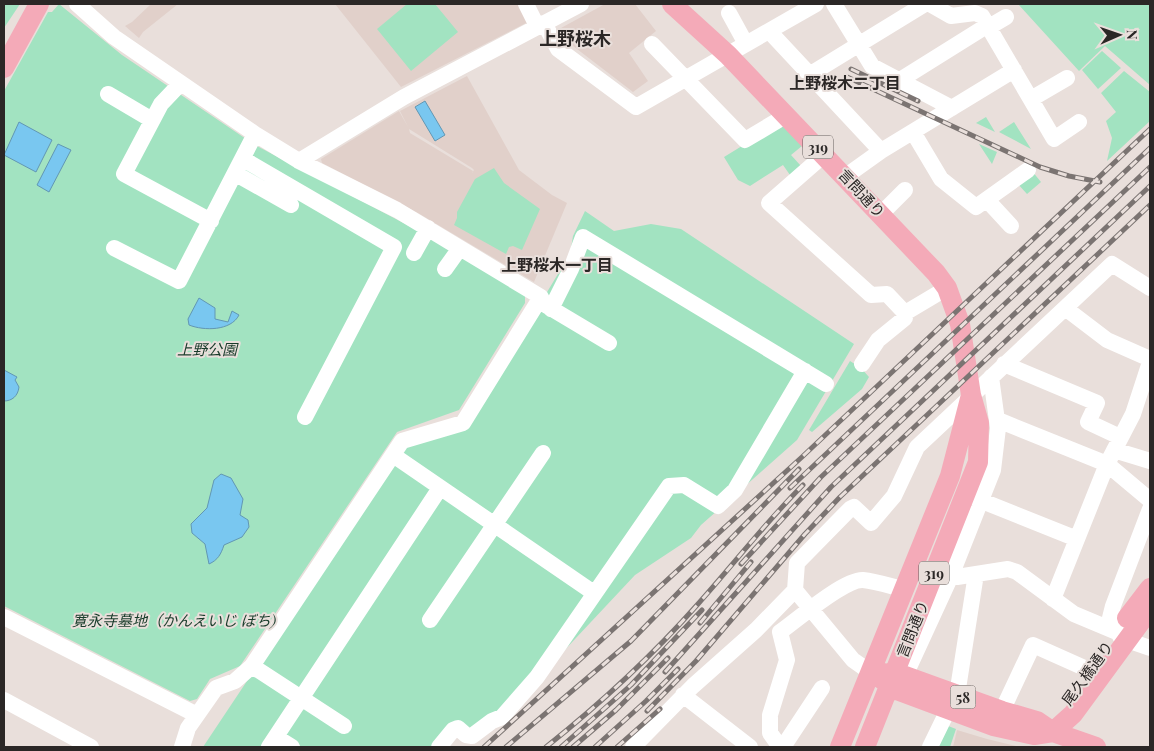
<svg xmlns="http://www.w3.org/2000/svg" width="1154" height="751" font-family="'Playfair Display','Noto Sans JP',serif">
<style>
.built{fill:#e1d0ca;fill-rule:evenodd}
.green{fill:#a2e3c1}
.water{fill:#79c7f0;stroke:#6297b3}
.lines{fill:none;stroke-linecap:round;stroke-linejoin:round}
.minor{stroke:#fff;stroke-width:16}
.major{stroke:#f4aab8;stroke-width:20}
.rail-casing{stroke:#7b7472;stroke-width:5}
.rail{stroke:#e9dfdb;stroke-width:3;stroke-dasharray:9;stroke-linecap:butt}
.labels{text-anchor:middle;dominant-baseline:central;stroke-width:4;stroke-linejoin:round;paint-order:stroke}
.shield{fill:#e9dfdb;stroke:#645e5c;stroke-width:1}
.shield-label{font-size:14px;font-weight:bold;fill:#2b2726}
.street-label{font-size:15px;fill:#2b2726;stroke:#e9dfdb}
.park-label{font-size:15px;font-style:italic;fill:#183b2a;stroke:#e9dfdb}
.neighbourhood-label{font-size:16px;font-weight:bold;fill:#2b2726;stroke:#e9dfdb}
.quarter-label{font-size:18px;font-weight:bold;fill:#2b2726;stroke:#e9dfdb}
</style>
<rect width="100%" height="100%" fill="#e9dfdb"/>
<path class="built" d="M151 4H178L143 32 139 38 125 26 132 22Z
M335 4H519L528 22 401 87Z
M605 4H635L656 31 629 53 648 81 633 92 564 39 561 28Z
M467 76 519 170 552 195 567 203 534 282 418 213 322 163 321 159 399 111 408 127 400 111ZM409 129 472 168 474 170 472 173 473 171 410 133Z
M957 730 987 739 1020 747H953Z"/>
<path class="green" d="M4 4H20L4 28Z
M59 4 122 55 255 145 413 228 525 293V303L459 410 397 432 240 666 210 679 197 699 190 701 4 606V91L48 12H52Z
M407 4H435L458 32 411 71 377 29Z
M1018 4H1150V85L1105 46 1079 71Z
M1102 51 1121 68 1098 89 1082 70Z
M1124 71 1150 92V121L1107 161 1112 138 1106 121 1116 112 1101 93Z
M986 117 995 132 976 123Z
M781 122 802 146 791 155 801 166 790 175 783 165 750 186 738 180 724 157Z
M1014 122 1031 149 999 132Z
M979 144 997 152 992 164Z
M494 168 504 183 540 209 522 250 513 246 509 247 506 254 454 225 457 218V212L475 179Z
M1032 171 1041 182 1027 194 1017 183Z
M585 211 614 231 651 224 681 229 854 344 797 440 701 525 691 538 635 575 500 719 469 740 456 731 442 747H203L405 444 465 428 570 254 573 236Z
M850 361 861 368 869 377 862 389 812 432 809 430Z
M943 724 956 729 950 747H929Z"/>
<path class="water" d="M425 101 445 135 435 141 415 107Z
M19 122 52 140 36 172 4 155Z
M58 144 71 150 49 192 37 185Z
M199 298 215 308V319L228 322 232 311 239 315C231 331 204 331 189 325L188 319Z
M4 370 17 377 15 380 19 387C18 396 12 401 4 401Z
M221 474 231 478 243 499 240 515 248 520 249 527 242 537 224 545C221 554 218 560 209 564L205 544 192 533 191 524 207 508 214 480Z"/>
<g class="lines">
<path class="minor" d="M77 4 114 37 255 134 299 161 397 210 541 297 463 423 402 441 252 666 235 681 216 688 188 728 182 747
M526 4 537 26
M834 4 872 66 952 108
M930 4 951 16 975 13 982 16 1054 139 1079 122
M729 13 746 44
M544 23 558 49 636 107 816 4
M989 27 1006 17
M769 31 881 151 846 176
M652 44 745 140 787 115
M809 75 925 4
M900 80 988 25
M180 84 161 104 124 174 211 221
M108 94 152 120
M1031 99 1067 78
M913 132 941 179 976 207 1028 170
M881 151 1014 70
M825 154 769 203 871 295 887 294 905 313 947 288
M243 159 394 247 305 417
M299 161 404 97 581 4
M236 174 291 205
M987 200 1011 226
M881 214 905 190
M114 248 179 281 255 134
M414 253 428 228
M445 269 460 248
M542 303 609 343
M1065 308 1107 340 1150 359
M551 309 571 269 583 237 826 384
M862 364 878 340 905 318V313
M1004 364 1097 403 1088 422 1120 437
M998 420 1107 464 1150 500
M1114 450 1150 461
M393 455 594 593
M972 497 1077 539
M1150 509 1113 606 1110 618 1121 638 1150 648
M951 576 957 577 1008 569 1017 572 1074 614 1117 632
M795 590 853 660 870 672 873 661
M1053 599 1107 464 1133 414 1150 362
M4 617 197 715
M430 620 543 453
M252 666 344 726
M905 676 951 576 993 470 998 428 991 377
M683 695 750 747
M957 695 976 574
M4 700 91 747
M1002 711 1033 645 1089 670
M276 737 292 747
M269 747 440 488
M439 747 453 730 458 728 466 735 472 736 492 721 502 717 537 677 669 486 684 485 718 506 735 490 805 371
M633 747 693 686 756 630 795 590 797 563 850 509 854 507 871 523 894 496 917 447 1112 264 1150 288
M780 747 770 733V715L787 660 780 632C797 620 844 579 863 580 874 581 887 585 898 588
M783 747 822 688
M930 747 948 710"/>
<path class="major" d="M672 4 728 55 936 273 947 288 960 324 971 395 979 423 978 462 865 747
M4 68 39 4
M1127 618 1150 588
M882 673 905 676 1002 711 1037 721 1053 732 1096 747
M880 678 899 691 993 726 1034 735 1053 732 1073 714 1150 609
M840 747 950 476 971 395"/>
<g class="rail-casing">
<path id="rail" d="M851 69 918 101
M845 76 1040 167 1069 176 1100 182
M790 488 1150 148
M741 564 821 477 1150 167
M700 623 751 562
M665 672 831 487 1150 186
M647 711 696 661 805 534 840 497 1150 205
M484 747 802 457 1150 129
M506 747 631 641 799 469
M546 747C600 704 652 656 698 604 733 565 765 523 803 485
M561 747 631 685 702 610
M573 747 616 710 668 658
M595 747 646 701 678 669
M617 747 660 709"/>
</g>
<use href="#rail" class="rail"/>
</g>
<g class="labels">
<g class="shield">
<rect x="803" y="135.5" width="30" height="23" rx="4"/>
<rect x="919" y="561.5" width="30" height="23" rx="4"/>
<rect x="950.5" y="685.5" width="25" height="23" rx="4"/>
</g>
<g class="shield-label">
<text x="818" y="147">319</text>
<text x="934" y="573">319</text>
<text x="963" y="697">58</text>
</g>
<g class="street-label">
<text transform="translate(862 193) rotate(47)">言問通り</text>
<text transform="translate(912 629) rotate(-68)">言問通り</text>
<text transform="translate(1087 673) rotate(-54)">尾久橋通り</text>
</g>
<g class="park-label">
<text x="207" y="349">上野公園</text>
<text x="174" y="620">寛永寺墓地（かんえいじ ぼち)</text>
</g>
<g class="neighbourhood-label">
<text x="845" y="82">上野桜木二丁目</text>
<text x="557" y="264">上野桜木一丁目</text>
</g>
<g class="quarter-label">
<text x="575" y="38">上野桜木</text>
</g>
</g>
<rect width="1154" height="751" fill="none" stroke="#2b2726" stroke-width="10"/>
<g transform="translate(1119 35) rotate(88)" stroke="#e9dfdb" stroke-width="4" paint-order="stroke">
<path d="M0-4L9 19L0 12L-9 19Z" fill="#2b2726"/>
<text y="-8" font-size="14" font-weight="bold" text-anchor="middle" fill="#2b2726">N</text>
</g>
</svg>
